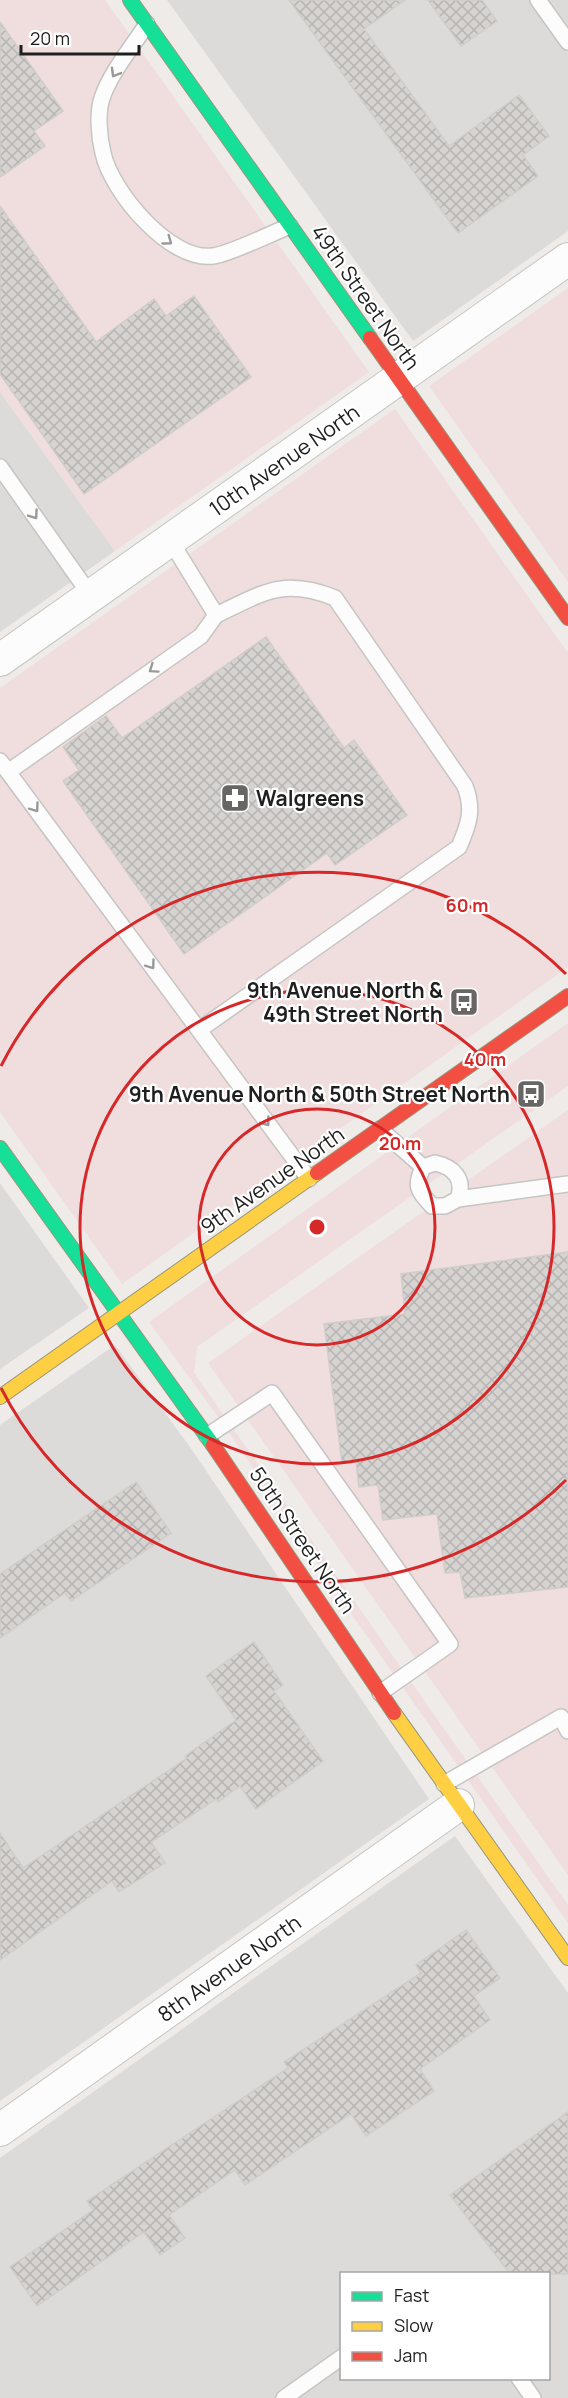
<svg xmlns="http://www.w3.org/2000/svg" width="568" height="2398" font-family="Manrope,sans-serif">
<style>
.residential{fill:#dddbd9;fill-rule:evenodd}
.commercial{fill:#f0dede}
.building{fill:url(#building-cross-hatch);stroke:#d1cdc9;stroke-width:1.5}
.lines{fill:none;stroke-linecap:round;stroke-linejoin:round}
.lane-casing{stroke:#c6c5c4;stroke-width:18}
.street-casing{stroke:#c6c5c4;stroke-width:34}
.fast-casing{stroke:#98987e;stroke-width:16}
.slow-casing{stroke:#98987e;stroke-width:16}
.jam-casing{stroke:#98987e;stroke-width:16}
.lane{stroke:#fcfcfc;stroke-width:15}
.street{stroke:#fcfcfc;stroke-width:32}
.fast{stroke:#16e098;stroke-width:14}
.slow{stroke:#ffcf43;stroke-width:14}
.jam{stroke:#f24e42;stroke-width:14}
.oneway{stroke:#999}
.ring{fill:none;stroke:#d62828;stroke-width:3}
.labels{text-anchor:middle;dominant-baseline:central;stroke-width:4.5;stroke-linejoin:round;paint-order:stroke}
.street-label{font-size:21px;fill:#1f1f1f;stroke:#fff}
.poi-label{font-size:21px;font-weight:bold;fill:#1f1f1f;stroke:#fff;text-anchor:end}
.centre{fill:#d62828;stroke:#fff;stroke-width:3}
.ring-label{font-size:18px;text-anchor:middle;font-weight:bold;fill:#d62828;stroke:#fff;stroke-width:4.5;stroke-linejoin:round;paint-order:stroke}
</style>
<defs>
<pattern id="building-cross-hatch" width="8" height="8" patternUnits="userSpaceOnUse" patternTransform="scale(1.5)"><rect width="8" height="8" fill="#d6d3d1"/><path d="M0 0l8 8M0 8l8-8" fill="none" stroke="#b7b5b3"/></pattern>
</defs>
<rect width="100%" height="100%" fill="#eeebe8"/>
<path class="residential" d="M167 0H568V231L413 341Z
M0 392 115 551 0 632Z
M0 1183 89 1308 0 1369Z
M115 1345 190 1447 429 1799 0 2101V1425Z
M455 1836 568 1993V2398H0V2158ZM342 2274H548V2378H342Z"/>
<path class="commercial" d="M0 0H105L369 372 115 551 0 392Z
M568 288V582L429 386Z
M395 409 568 653V967L122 1284 0 1112V688Z
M568 1023V1086L197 1347 194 1373 568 1905V1923L357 1622 224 1425 149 1322Z
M568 1110V1875L208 1363Z"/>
<path class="building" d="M289 0H405L364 29 449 146 519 95 549 136 523 155 538 176 458 233Z
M428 0H482L497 21 461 46Z
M0 22 63 111 34 131 45 146 0 177Z
M0 206 96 342 154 299 166 316 194 296 251 377 84 494 0 374Z
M266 637 344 748 354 740 407 815 335 865 327 853 184 954 63 781 79 770 63 747 106 716 122 738Z
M568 1252V1587L465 1598 460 1572 445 1573 437 1514 383 1520 378 1485 359 1487 356 1462 342 1463 324 1324 405 1314 401 1274Z
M136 1482 171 1533 71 1601 65 1593 0 1638V1574Z
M254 1642 283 1685 274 1691 323 1761 256 1809 240 1786 218 1802 216 1799 151 1842 165 1863 119 1892 112 1881 0 1960V1833L23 1868 187 1758 185 1756 236 1720 206 1676Z
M466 1930 500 1978 474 1996 490 2020 420 2069 434 2091 366 2136 351 2114 245 2185 235 2170 169 2215 185 2238 160 2255 144 2232 37 2306 10 2267 93 2210 87 2201 288 2068 284 2062 421 1973 416 1965Z
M568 2112V2274H510L450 2195Z"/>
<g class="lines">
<g class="lane-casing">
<path id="lane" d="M538 0 568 42
M147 24C132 47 111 72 102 98 97 113 99 137 103 153 111 191 170 262 213 256 230 254 272 233 290 226
M0 467 91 596
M0 761 309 1179
M8 772 201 636 216 615 170 540
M199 1030 459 847C469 824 474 810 465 786L335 598C283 577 263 593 216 615
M380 1129 423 1167
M435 1163C454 1167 465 1179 458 1199L445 1206H432C418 1190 414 1187 423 1167Z
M458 1199 568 1184
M207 1436 272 1393 450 1644 380 1693
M444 1784 561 1717 568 1731
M519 2378 533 2398
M284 2398 342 2357"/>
</g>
<g class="street-casing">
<path id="street" d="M0 660 568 259
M0 2130 458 1805"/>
</g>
<g class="fast-casing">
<path id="fast" d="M130 0 370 338
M0 1148 213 1445"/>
</g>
<g class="slow-casing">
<path id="slow" d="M0 1397 317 1173
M394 1713 568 1958"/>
</g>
<g class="jam-casing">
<path id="jam" d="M370 338 568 618
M317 1173 568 996
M213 1445 394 1713"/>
</g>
<use href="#lane" class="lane"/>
<use href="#street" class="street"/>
<use href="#fast" class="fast"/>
<use href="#slow" class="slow"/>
<use href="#jam" class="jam"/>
</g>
<defs><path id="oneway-chevron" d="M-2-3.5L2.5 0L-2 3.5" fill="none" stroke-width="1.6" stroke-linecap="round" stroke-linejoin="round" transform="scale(1.5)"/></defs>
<g class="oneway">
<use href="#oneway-chevron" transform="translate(115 73) rotate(120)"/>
<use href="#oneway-chevron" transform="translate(168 241) rotate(36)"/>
<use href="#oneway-chevron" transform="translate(34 515) rotate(55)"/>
<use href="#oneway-chevron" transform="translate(153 669) rotate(145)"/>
<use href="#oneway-chevron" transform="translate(35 808) rotate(54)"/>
<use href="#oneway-chevron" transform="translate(151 965) rotate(54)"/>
<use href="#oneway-chevron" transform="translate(266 1122) rotate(53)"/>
</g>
<g class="ring">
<circle cx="317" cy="1227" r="118"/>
<circle cx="317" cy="1227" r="237"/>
<path d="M566 1480A355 355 0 0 1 1 1388M1 1066A355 355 0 0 1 566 974"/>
</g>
<defs>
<g id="pharmacy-square" transform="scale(1.5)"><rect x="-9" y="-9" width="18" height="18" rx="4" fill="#676665" stroke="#fff"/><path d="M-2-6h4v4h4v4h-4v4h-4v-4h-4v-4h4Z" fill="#fff"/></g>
<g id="bus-square" transform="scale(1.5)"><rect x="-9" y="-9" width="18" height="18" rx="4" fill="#676665" stroke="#fff"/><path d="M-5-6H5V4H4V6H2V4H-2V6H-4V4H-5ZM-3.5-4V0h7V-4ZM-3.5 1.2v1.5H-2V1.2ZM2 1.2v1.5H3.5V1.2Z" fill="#fff"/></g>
</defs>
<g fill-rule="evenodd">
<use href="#pharmacy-square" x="235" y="798"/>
<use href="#bus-square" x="464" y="1002"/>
<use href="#bus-square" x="531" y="1094"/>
</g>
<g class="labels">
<g class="street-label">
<text transform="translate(366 297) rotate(55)">49th Street North</text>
<text transform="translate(284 460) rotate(-35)">10th Avenue North</text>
<text transform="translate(272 1180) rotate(-35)">9th Avenue North</text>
<text transform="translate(303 1540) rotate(56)">50th Street North</text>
<text transform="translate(229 1968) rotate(-35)">8th Avenue North</text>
</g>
<g class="poi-label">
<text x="256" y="798" text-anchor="start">Walgreens</text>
<text x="443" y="990">9th Avenue North &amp;<tspan x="443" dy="24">49th Street North</tspan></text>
<text x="510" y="1094">9th Avenue North &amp; 50th Street North</text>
</g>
</g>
<circle cx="317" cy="1227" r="9" class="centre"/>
<g class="ring-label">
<text x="467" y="912">60 m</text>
<text x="485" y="1066">40 m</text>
<text x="400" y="1150">20 m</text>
</g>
<rect x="340" y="2272" width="210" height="108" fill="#ffffff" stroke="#a5a5a5" stroke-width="1.5"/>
<rect x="352" y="2292" width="30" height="9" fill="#16e098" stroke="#a5a5a5" stroke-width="1.5"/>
<text x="394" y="2302" font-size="18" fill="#1f1f1f">Fast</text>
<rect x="352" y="2322" width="30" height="9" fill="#ffcf43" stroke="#a5a5a5" stroke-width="1.5"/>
<text x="394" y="2332" font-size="18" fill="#1f1f1f">Slow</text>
<rect x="352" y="2352" width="30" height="9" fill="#f24e42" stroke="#a5a5a5" stroke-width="1.5"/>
<text x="394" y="2362" font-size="18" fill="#1f1f1f">Jam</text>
<path d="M21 45v9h118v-9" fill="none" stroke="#1f1f1f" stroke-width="3"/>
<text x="30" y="45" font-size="18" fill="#1f1f1f" stroke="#ffffff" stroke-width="4.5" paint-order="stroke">20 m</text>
</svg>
